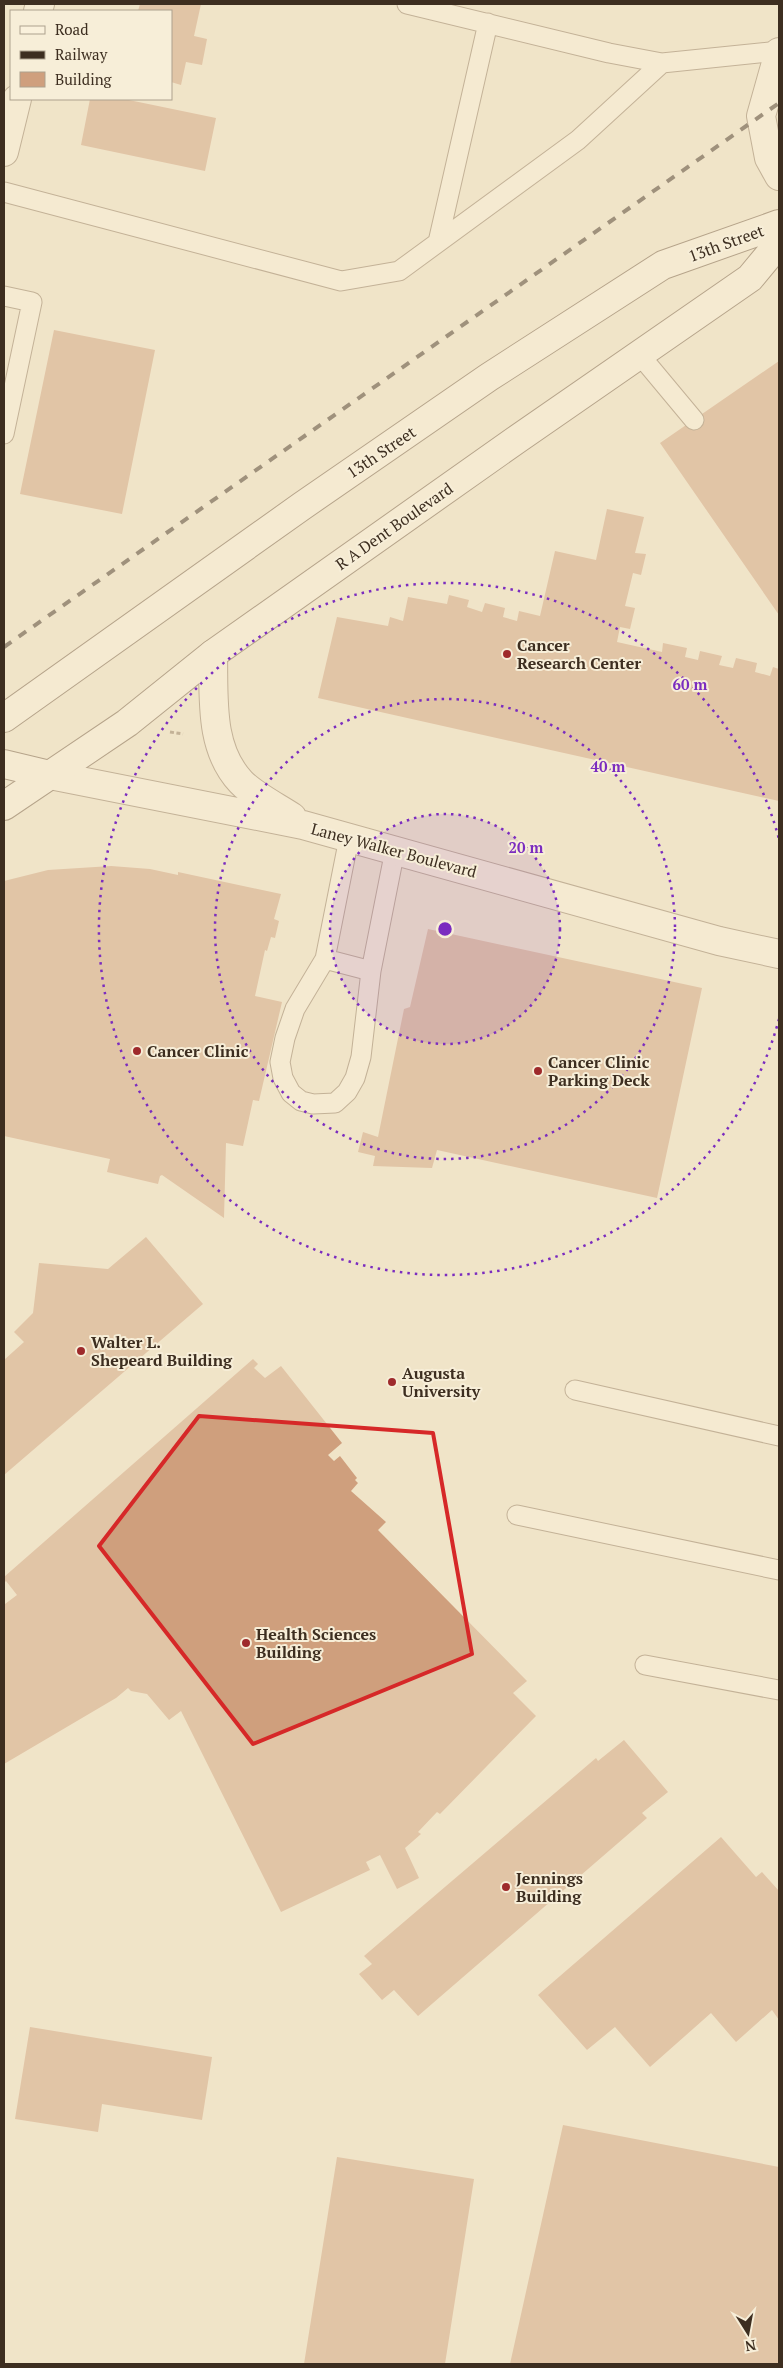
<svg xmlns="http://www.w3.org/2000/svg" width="783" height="2368" font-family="'PT Serif',serif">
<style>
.building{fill:#cf9f7d}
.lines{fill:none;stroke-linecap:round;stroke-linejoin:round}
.service-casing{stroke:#8d765c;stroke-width:21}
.minor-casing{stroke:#8d765c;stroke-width:30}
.secondary-casing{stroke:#6f573f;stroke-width:30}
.path{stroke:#8d765c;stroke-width:3;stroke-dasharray:4 2.5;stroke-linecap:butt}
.service{stroke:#faf1dc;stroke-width:19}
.minor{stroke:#faf1dc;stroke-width:28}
.secondary{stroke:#faf1dc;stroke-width:28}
.rail{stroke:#3d2e20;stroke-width:4;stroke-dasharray:9 9;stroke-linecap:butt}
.marked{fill:none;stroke:#d62828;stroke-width:4;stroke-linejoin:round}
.ring{fill:none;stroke:#7b2cbf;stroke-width:2.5;stroke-dasharray:2.5 5}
.poi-dot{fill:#9e2a2b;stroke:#f7eed8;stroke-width:2}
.labels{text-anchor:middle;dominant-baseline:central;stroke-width:4;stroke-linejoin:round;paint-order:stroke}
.street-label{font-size:16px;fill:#3d2e20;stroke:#f7eed8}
.poi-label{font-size:16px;font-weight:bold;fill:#3d2e20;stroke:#f7eed8;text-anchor:start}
.centre{fill:#7b2cbf;stroke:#f7eed8;stroke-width:2.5}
.ring-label{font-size:15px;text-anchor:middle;font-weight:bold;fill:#7b2cbf;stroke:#f7eed8;stroke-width:4;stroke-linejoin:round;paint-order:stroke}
</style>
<rect width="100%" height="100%" fill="#f0e4c8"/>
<path class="building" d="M140 4H201L194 36 207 39 202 65 186 62 181 85 171 82V11H138Z
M90 99H124L216 118 205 171 81 145Z
M54 330 155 350 122 514 20 494Z
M779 361V615L660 443Z
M607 509 644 517 635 553 646 554 641 575 633 573 625 606 635 608 630 629 620 627 617 642 662 652 663 643 687 648 685 657 698 660 700 651 722 656 719 665 733 668 736 658 757 663 755 672 770 676 773 667 779 669V801L318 698 337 617 388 626 390 617 403 621 408 597 447 604 449 595 469 600 467 607 482 612 485 603 505 608 503 617 517 621 519 611 540 616 555 551 596 560Z
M111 866 150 869 178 875V872L281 894 274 919 279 921 275 938 271 937 267 951 265 950 255 996 282 1002 259 1101 253 1100 243 1146 226 1143 224 1218 162 1175 160 1176 158 1184 107 1172 110 1159 4 1136V881L48 870Z
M428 929 702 988 657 1198 437 1150 432 1168 373 1166 375 1156 358 1152 363 1132 378 1137 404 1009 410 1007Z
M146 1237 203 1304 4 1475V1360L24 1342 14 1332 33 1313 39 1263 108 1269Z
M253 1359 258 1364 254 1368 265 1378 281 1366 342 1443 328 1455 334 1461 340 1456 357 1478 355 1480 358 1483 351 1491 386 1522 378 1530 527 1681 513 1693 536 1716 440 1814 437 1812 418 1832 421 1834 405 1848 419 1878 397 1889 380 1855 366 1862 370 1870 281 1912 181 1711 169 1720 147 1694 131 1691 128 1688 116 1698 4 1764V1602L5 1604 17 1595 6 1581 4 1583V1577Z
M624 1740 668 1792 642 1813 647 1818 418 2016 394 1990 382 2000 359 1974 372 1964 364 1956 596 1758 598 1761Z
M721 1837 756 1877 762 1872 779 1891V2020L772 2010 736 2042 711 2013 650 2067 615 2027 587 2050 538 1995Z
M30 2027 212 2057 202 2120 102 2104 98 2132 15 2119Z
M563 2125 779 2167V2364H510Z
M337 2157 474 2179 445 2364H304Z"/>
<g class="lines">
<g class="service-casing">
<path id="service" d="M407 4 609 53 662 63 779 51
M4 192 341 281 399 271 578 140 662 63
M438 242 488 23
M4 296 32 302 4 434
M639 354 694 420
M349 838 325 959 295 1009 285 1038 280 1062 283 1078 291 1093 301 1101 313 1104 335 1103 347 1092 355 1078 361 1057 371 971 395 850
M325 959 371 971
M575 1390 779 1436
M517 1515 779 1570
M645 1665 779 1690"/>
</g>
<g class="minor-casing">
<path id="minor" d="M38 11 40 4
M779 52 761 116 769 158 779 176
M4 152 17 99
M213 654C214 698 209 748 241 782 253 795 277 807 292 817
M50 775 303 825 719 941 779 954"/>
</g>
<g class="secondary-casing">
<path id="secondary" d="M4 718 302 506 489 377 663 265 779 224
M4 764 50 775
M4 806 127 723 213 654 516 440 750 278 779 243"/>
</g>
<path class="path" d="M170 732 183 734"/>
<use href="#service" class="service"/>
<use href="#minor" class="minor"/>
<use href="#secondary" class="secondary"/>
<path class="rail" d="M4 647 779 103"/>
</g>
<path d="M0 0H783V2368H0ZM199 1416 433 1433 472 1654 253 1744 99 1546Z" fill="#f0e4c8" fill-opacity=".55" fill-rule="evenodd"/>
<path class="marked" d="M199 1416 433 1433 472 1654 253 1744 99 1546Z"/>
<circle cx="445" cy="929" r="115" fill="#7b2cbf" fill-opacity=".12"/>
<g class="ring">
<circle cx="445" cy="929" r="115"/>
<circle cx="445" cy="929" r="230"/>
<path d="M779 1019A346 346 0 1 1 779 839"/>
</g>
<g class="poi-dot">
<circle cx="507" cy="654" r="5"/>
<circle cx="137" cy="1051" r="5"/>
<circle cx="538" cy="1071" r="5"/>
<circle cx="81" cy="1351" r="5"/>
<circle cx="392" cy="1382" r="5"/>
<circle cx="246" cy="1643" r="5"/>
<circle cx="506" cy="1887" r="5"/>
</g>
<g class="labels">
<g class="street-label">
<text transform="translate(726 243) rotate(-20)">13th Street</text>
<text transform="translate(381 452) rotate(-34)">13th Street</text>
<text transform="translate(394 526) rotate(-35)">R A Dent Boulevard</text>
<text transform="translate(394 850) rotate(15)">Laney Walker Boulevard</text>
</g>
<g class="poi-label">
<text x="517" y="645">Cancer<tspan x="517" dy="18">Research Center</tspan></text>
<text x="147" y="1051">Cancer Clinic</text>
<text x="548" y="1062">Cancer Clinic<tspan x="548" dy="18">Parking Deck</tspan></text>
<text x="91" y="1342">Walter L.<tspan x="91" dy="18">Shepeard Building</tspan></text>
<text x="402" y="1373">Augusta<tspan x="402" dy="18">University</tspan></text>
<text x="256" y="1634">Health Sciences<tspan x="256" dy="18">Building</tspan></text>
<text x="516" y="1878">Jennings<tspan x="516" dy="18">Building</tspan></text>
</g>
</g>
<circle cx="445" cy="929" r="8" class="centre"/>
<g class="ring-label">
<text x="690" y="690">60 m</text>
<text x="608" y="772">40 m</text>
<text x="526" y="853">20 m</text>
</g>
<rect width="783" height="2368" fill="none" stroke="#3d2e20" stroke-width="10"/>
<rect x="10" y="10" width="162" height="90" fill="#f7eed8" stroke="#ada18e"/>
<rect x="20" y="26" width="25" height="8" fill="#faf1dc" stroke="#ada18e"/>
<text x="55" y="35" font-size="15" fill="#3d2e20">Road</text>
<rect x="20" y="51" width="25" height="8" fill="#3d2e20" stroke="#ada18e"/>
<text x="55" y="60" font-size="15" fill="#3d2e20">Railway</text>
<rect x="20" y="72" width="25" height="15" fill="#cf9f7d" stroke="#ada18e"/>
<text x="55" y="85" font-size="15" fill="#3d2e20">Building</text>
<g transform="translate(748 2333) rotate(169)" stroke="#f7eed8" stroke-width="4" paint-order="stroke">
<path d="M0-4L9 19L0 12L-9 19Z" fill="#3d2e20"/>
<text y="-8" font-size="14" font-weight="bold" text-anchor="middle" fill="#3d2e20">N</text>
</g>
</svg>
